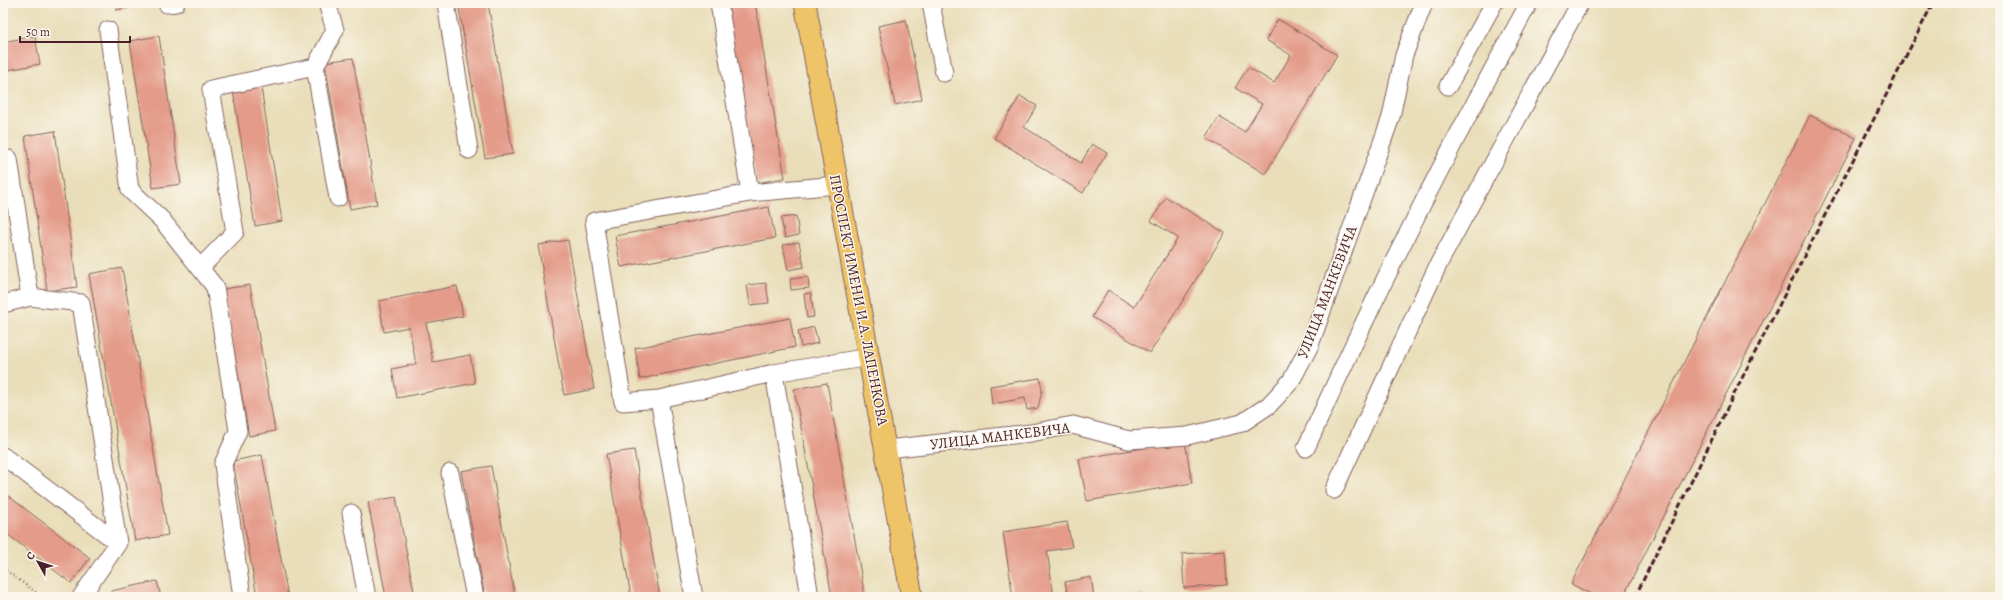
<svg xmlns="http://www.w3.org/2000/svg" width="2003" height="600" font-family="Alegreya,serif">
<style>
.building{fill:#e49b8a}
.lines{fill:none;stroke-linecap:round;stroke-linejoin:round}
.minor-casing{stroke:#82625d;stroke-width:19}
.major-casing{stroke:#82625d;stroke-width:23}
.path{stroke:#82625d;stroke-width:2.5;stroke-dasharray:1 3;stroke-linecap:butt}
.minor{stroke:#fff;stroke-width:17}
.major{stroke:#efc469;stroke-width:21}
.rail{stroke:#4a1f2b;stroke-width:3;stroke-dasharray:6 3;stroke-linecap:butt}
.labels{text-anchor:middle;dominant-baseline:central;stroke-width:3;stroke-linejoin:round;paint-order:stroke}
.street-label{font-size:15px;fill:#4a1f2b;stroke:#fbf7ec}
</style>
<rect width="100%" height="100%" fill="#fbf7ec"/>
<filter id="ink" filterUnits="userSpaceOnUse"><feTurbulence type="fractalNoise" baseFrequency=".025" numOctaves="2"/><feDisplacementMap in="SourceGraphic" scale="8" xChannelSelector="R" yChannelSelector="G"/><feConvolveMatrix kernelMatrix="1 2 1 2 8 2 1 2 1" color-interpolation-filters="sRGB"/></filter>
<filter id="wash" filterUnits="userSpaceOnUse"><feTurbulence type="fractalNoise" baseFrequency=".012" numOctaves="4" result="noise"/><feDisplacementMap in="SourceGraphic" scale="16" xChannelSelector="R" yChannelSelector="G"/><feGaussianBlur stdDeviation="0.9" result="paint"/><feColorMatrix in="noise" values="0 0 0 0 0 0 0 0 0 0 0 0 0 0 0 0 0 1.4 0 .05"/><feComposite in="paint" operator="in"/></filter>
<g filter="url(#wash)">
<rect width="100%" height="100%" fill="#e9deb9"/>
<g id="blocks">
<path class="building" d="M115 3H148V4L116 10Z
M458 3H488L513 154 485 158Z
M725 3H755L785 178 757 183Z
M1278 19 1337 55 1265 174 1206 138 1219 117 1245 132 1262 104 1235 88 1248 67 1274 83 1291 55 1266 40Z
M906 20 922 99 895 105 878 26Z
M35 36 40 64 3 71V42Z
M159 36 181 184 153 188 130 41Z
M353 58 377 204 350 209 325 62Z
M260 81 282 221 255 226 232 85Z
M1020 96 1037 106 1024 127 1081 163 1092 144 1107 153 1083 193 994 138Z
M1810 115 1856 138 1623 597H1597L1571 584Z
M55 131 77 287 47 291 25 136Z
M1166 197 1225 233 1150 353 1092 317 1108 290 1134 307 1178 238 1151 221Z
M769 207 775 238 621 267 615 236Z
M796 216 799 235 785 238 781 218Z
M568 240 594 389 564 395 538 245Z
M799 242 804 267 788 270 783 245Z
M122 268 168 535 135 541 89 274Z
M808 277 809 288 791 290 790 279Z
M766 283 769 303 750 305 747 285Z
M250 285 275 431 249 436 223 289Z
M457 286 463 316 426 323 433 362 470 355 475 383 397 398 392 369 416 364 409 327 384 332 379 301Z
M811 293 814 317 807 318 804 294Z
M790 318 795 347 640 379 635 348Z
M814 327 818 343 801 347 798 331Z
M1040 378 1042 390 1038 408 1027 410 1025 398 992 404 990 386Z
M827 383 865 597H832L794 389Z
M1185 441 1192 483 1087 501 1079 459Z
M634 450 660 597H631L606 454Z
M262 455 288 597H257L233 461Z
M491 466 515 597H485L461 471Z
M3 492 90 558 71 583 3 531Z
M396 497 415 597H386L368 502Z
M1067 522 1072 547 1047 551 1054 597H1013L1003 532Z
M1225 551 1227 585 1184 588 1182 554Z
M1091 577 1094 597H1068L1065 582Z
M157 581 161 597H112L111 591Z
M1142 594V597H1129V596Z"/>
</g>
</g>
<g filter="url(#ink)">
<use href="#blocks" fill-opacity="0" stroke="#82625d" stroke-width="1"/>
<g class="lines">
<g class="minor-casing">
<path id="minor" d="M327 3 335 30 315 67 338 198
M446 3 469 150
M719 3 750 193
M931 3 944 73
M167 4 176 3
M108 30 130 190 162 220 215 287 238 431 223 464 242 597
M1448 86 1494 3
M9 159 30 297
M837 185 750 193 594 221 623 402 659 399 774 373 869 357
M200 268 235 232 211 89 315 67
M3 304 30 297 81 303 118 543
M774 373 810 597
M659 399 694 597
M1306 448C1374 296 1448 149 1529 3
M887 449 1031 433 1073 425 1129 440 1187 436 1242 423 1269 405 1291 381 1310 345 1391 117 1404 55 1424 3
M3 456 118 543 81 597
M450 473 475 597
M1334 490 1439 263 1580 3
M351 513 367 597"/>
</g>
<g class="major-casing">
<path id="major" d="M805 3 912 597"/>
</g>
<path class="path" d="M3 568 42 597"/>
<use href="#minor" class="minor"/>
<use href="#major" class="major"/>
<path class="rail" d="M1635 597 1738 386 1933 3"/>
</g>
</g>
<g class="labels">
<g class="street-label">
<text transform="translate(1327 292) rotate(-69)">УЛИЦА МАНКЕВИЧА</text>
<text transform="translate(859 300) rotate(79)">ПРОСПЕКТ ИМЕНИ И.А. ЛАПЕНКОВА</text>
<text transform="translate(1000 436) rotate(-7)">УЛИЦА МАНКЕВИЧА</text>
</g>
</g>
<rect width="2003" height="600" fill="none" stroke="#fbf7ec" stroke-width="16"/>
<g transform="translate(38 562) rotate(309)" stroke="#fbf7ec" stroke-width="3" paint-order="stroke">
<path d="M0-3L7 15L0 10L-7 15Z" fill="#4a1f2b"/>
<text y="-6" font-size="11" font-weight="bold" text-anchor="middle" fill="#4a1f2b">С</text>
</g>
<path d="M20 36v6h110v-6" fill="none" stroke="#4a1f2b" stroke-width="2"/>
<text x="26" y="36" font-size="12" fill="#4a1f2b" stroke="#fbf7ec" stroke-width="3" paint-order="stroke">50 m</text>
</svg>
